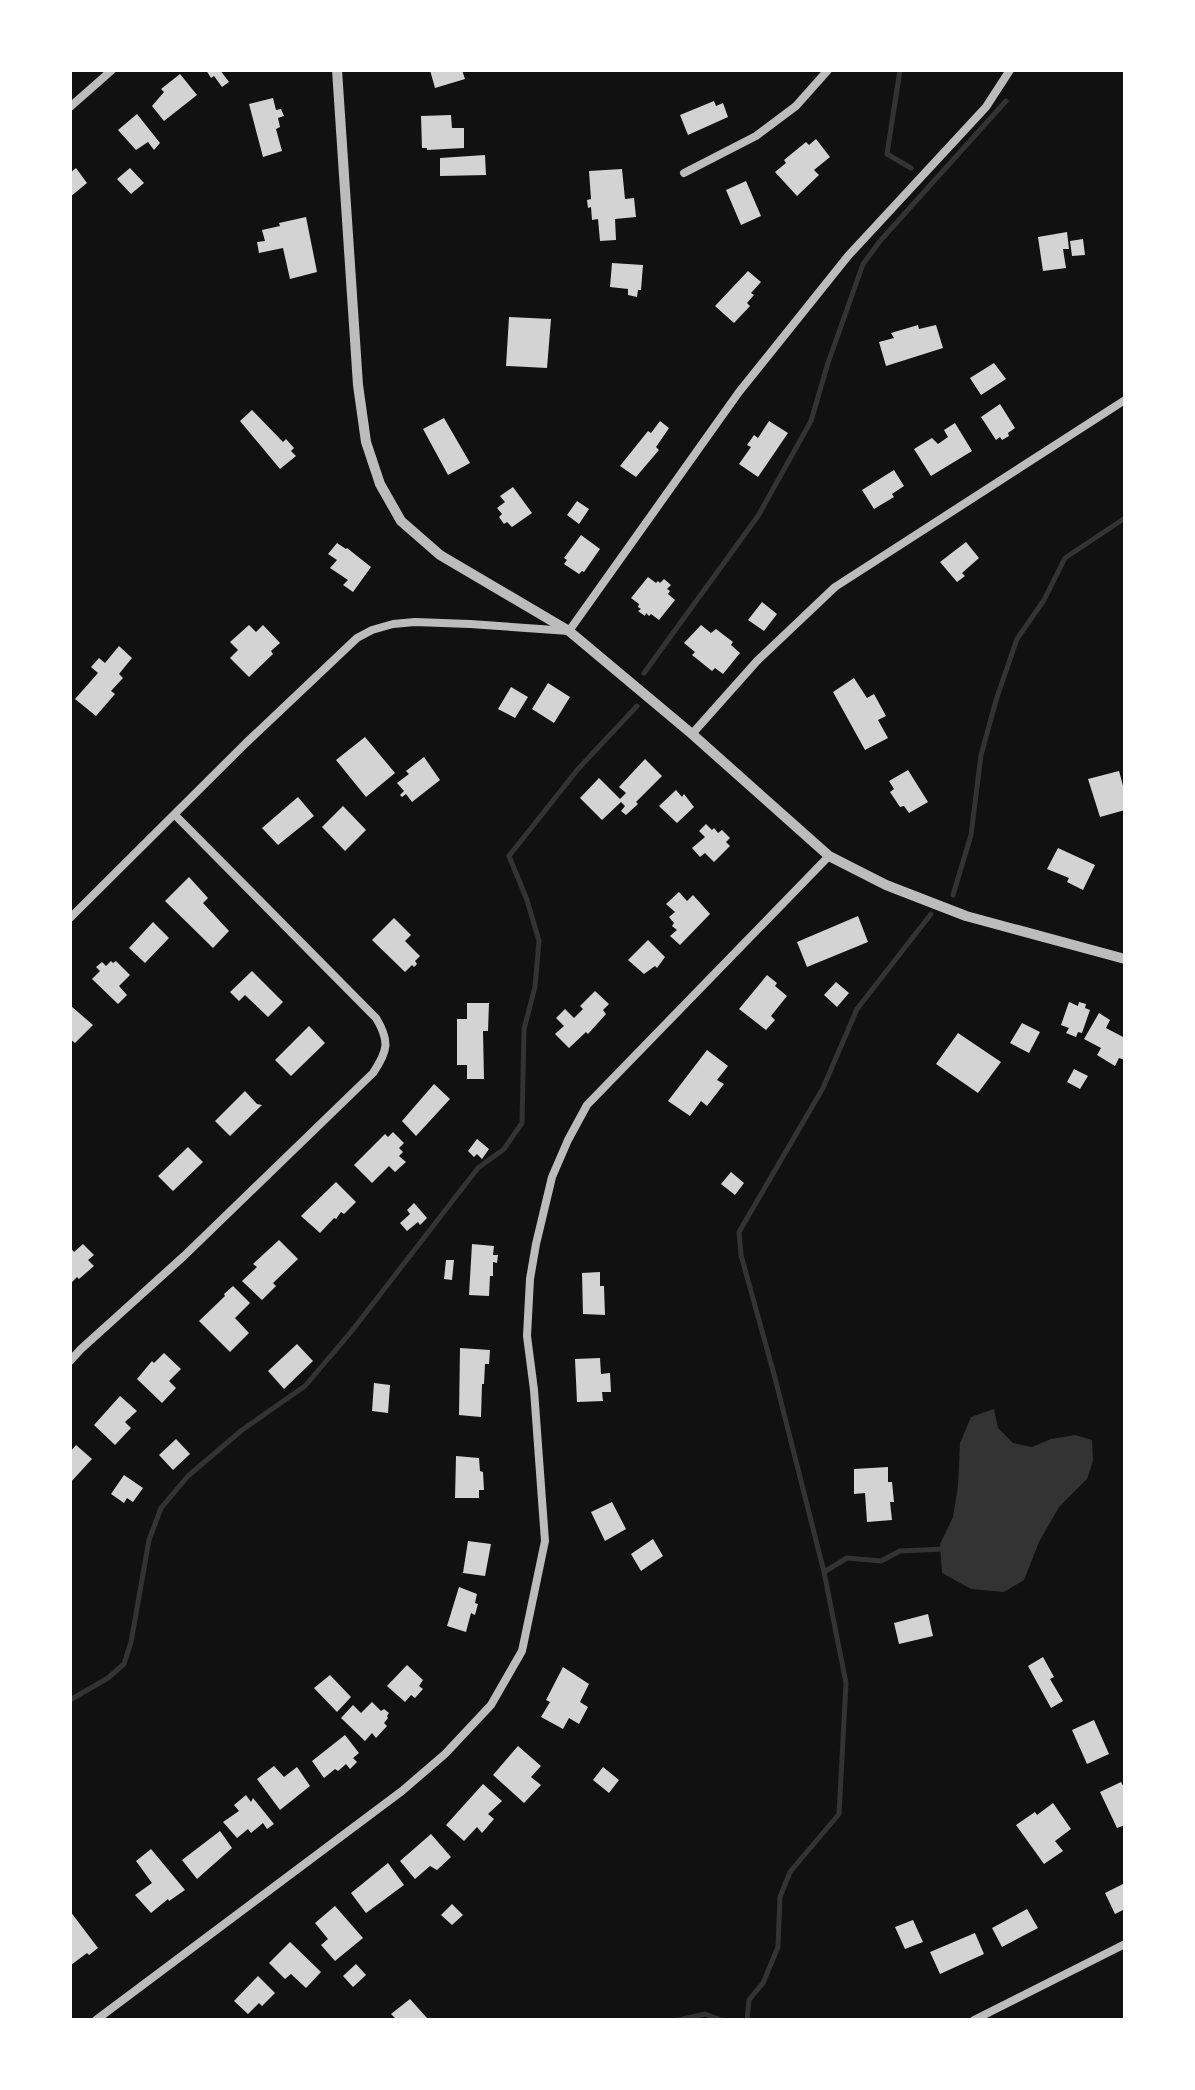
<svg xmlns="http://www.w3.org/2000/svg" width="1195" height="2090" font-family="'Libre Baskerville',serif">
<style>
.water{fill:#333}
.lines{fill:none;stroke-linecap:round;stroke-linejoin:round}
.stream{stroke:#333;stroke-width:5}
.building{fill:#d3d3d3}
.minor{stroke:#bcbcbc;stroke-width:8}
.tertiary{stroke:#bcbcbc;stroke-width:10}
</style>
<rect width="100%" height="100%" fill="#111"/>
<path class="water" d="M994 1409 998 1428 1013 1443 1032 1447 1051 1439 1075 1435 1092 1440 1093 1461 1087 1479 1059 1507 1039 1542 1024 1580 1004 1592 971 1589 942 1573 940 1544 953 1517 958 1486 960 1443 971 1417Z"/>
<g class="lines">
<path class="stream" d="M900 70 887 154 911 168
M644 673 758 516 811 421 828 363 863 264 880 241 1006 101
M953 895 971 835 981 755 997 697 1017 639 1044 600 1065 558 1125 518
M824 1572 847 1558 881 1561 900 1551 944 1549
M70 1700 108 1678 124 1664 131 1642 149 1540 161 1508 188 1476 242 1430 305 1386 351 1332 478 1168 504 1149 522 1123 524 1029 535 987 539 941 527 900 509 856 578 769 637 706
M679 2020 705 2014 721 2020
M747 2020 749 2000 763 1983 778 1947 780 1897 790 1872 839 1814 846 1683 824 1572 775 1378 741 1255 739 1232 823 1088 857 1009 931 914"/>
</g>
<path class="building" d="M206 70H220L229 82 222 87 214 76 211 78Z
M430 70H462L465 79 435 88Z
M180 74 197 95 164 121 152 106 164 92 161 89Z
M273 98 276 110 281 109 284 116 278 118 280 127 276 129 282 151 263 157 249 104Z
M714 101 716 106 723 103 728 117 688 135 680 115Z
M137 114 160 143 154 150 148 142 136 150 118 130Z
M451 115 452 128H464V148L427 150V148H422L421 116Z
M816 139 830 157 814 170 819 175 797 196 775 172 786 163 784 160 806 142 809 145Z
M485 155 486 175 440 176V158Z
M76 168 87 183 70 197V173Z
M130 168 144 183 131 194 117 179Z
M622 169 625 199 634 198 636 217 615 219 616 240 600 241 598 219 592 220 591 207 588 208 587 200 591 199 589 171Z
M746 181 761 216 741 225 726 190Z
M306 217 317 272 290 279 283 248 259 253 257 242 265 241 262 230 280 226 279 223Z
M1067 232 1069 249H1063L1066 268 1043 271 1038 237Z
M1083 239 1085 255 1072 256 1070 241Z
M612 263 643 265 641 290H638L637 297 628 295V289L610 287Z
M748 271 761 282 751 293 754 295 747 303 750 306 734 323 715 306Z
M509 317 551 319 547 368 506 366Z
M918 325 919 329 936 325 943 348 886 366 879 342 894 338 891 333Z
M994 363 1006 379 981 395 970 378Z
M1000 404 1015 428 1008 433 1009 436 1002 440 1000 437 996 440 981 417Z
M252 410 283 442 286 439 294 448 291 451 296 456 280 469 240 421Z
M444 418 470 463 448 475 423 429Z
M660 421 669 428 656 447 659 450 636 477 620 466 648 431 651 433Z
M769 421 788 433 758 477 739 464 751 447 747 445 754 435 758 438Z
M955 423 972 451 931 476 914 449 932 438 938 444 948 437 944 430Z
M894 470 904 486 892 494 894 497 874 509 862 490Z
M513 487 532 513 512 527 507 522 504 524 499 517 502 514 497 508 505 502 500 496Z
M577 501 589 509 579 524 567 515Z
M581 535 600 549 584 572 582 571 579 574 564 564 567 560 564 558Z
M966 542 979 558 962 573 965 576 957 582 940 562Z
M337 543 346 549 347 548 371 567 353 592 343 585 348 580 330 568 337 560 328 554Z
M648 577 656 583 658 581 660 583 664 579 671 585 667 589 670 591 668 594 675 600 659 620 651 614 649 616 646 613 645 616 638 611 641 609 638 607 639 604 631 598Z
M762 602 777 614 764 631 748 620Z
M249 625 256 632 263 625 280 643 271 651 273 654 249 677 230 658 238 650 230 642Z
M701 625 711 633 716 629 733 642 731 645 740 653 723 674 715 668 712 671 692 655 695 652 684 643Z
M119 646 132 658 119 674 123 678 111 691 115 694 96 716 75 699 98 673 91 667 99 658 105 663Z
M854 678 867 698 874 694 886 716 878 720 888 738 865 750 833 692Z
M548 683 570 697 554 723 532 709Z
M511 687 528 697 515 718 498 709Z
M365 737 395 773 366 797 336 760Z
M424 757 440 780 412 802 406 794 402 797 400 795 404 791 397 783 409 774 406 771Z
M645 759 662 776 636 802 638 804 626 815 621 811 625 806 621 802 602 820 580 798 599 778 620 799 626 793 619 787Z
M908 770 928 802 909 813 904 806 900 807 890 792 894 789 889 781Z
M1119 771 1125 793V810L1100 817 1088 779Z
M676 790 682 797 684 794 694 807 677 823 659 806Z
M298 797 314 816 278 845 262 828Z
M343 806 366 830 345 851 322 827Z
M706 824 712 830 714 828 718 833 722 830 730 838 726 842 730 846 714 862 705 853 700 857 692 848 705 837 699 831Z
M1058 848 1095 865 1083 890 1067 882 1069 878 1047 869Z
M189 877 208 898 203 903 229 931 213 948 165 901Z
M679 892 687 901 693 895 710 914 680 945 670 936 677 930 672 926 674 923 669 917 675 912 666 904Z
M858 916 868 942 807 967 797 942Z
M394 918 411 935 405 941 420 956 415 961 417 964 414 967 412 965 405 972 372 940Z
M153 922 169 938 145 963 129 948Z
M648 940 665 957 657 968 655 966 644 974 628 960Z
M111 961 113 963 116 961 130 975 119 986 127 995 118 1004 92 979 100 971 96 967 102 962 106 966Z
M252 971 283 1002 268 1017 245 995 239 1001 230 992Z
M767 975 777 983 775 986 787 996 771 1016 775 1020 766 1030 739 1009Z
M836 982 849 993 837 1007 824 995Z
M595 991 609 1004 603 1010 606 1014 588 1034 586 1032 569 1048 555 1034 564 1026 556 1018 565 1009 574 1018 583 1009 580 1006Z
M1069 1002 1078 1006 1079 1002 1086 1004 1085 1008 1090 1010 1082 1033 1078 1032 1076 1037 1066 1033 1069 1028 1061 1025Z
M467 1003H489L488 1031H483L484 1079H467V1065H457V1019H467Z
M71 1006 93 1025 75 1043 70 1039Z
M1099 1013 1110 1020 1106 1028 1125 1038V1060L1119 1058 1115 1066 1097 1055 1101 1048 1084 1039Z
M1022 1023 1040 1032 1029 1053 1010 1043Z
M309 1026 325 1043 291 1076 275 1060Z
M958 1033 1001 1062 978 1093 936 1064Z
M707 1050 728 1066 717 1080 724 1084 707 1106 701 1101 690 1116 668 1101Z
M1074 1069 1088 1076 1080 1089 1067 1082Z
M434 1084 450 1099 416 1136 402 1121Z
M245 1091 257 1104 262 1105 230 1136 215 1121Z
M393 1132 404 1143 399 1148 403 1152 399 1156 406 1162 395 1172 389 1166 372 1183 354 1165 385 1134 388 1137Z
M477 1139 489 1149 482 1159 477 1154 474 1157 468 1151Z
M188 1147 203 1162 173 1191 158 1176Z
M731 1172 744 1183 735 1195 721 1184Z
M336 1182 356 1202 344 1214 341 1212 336 1219 334 1218 320 1233 301 1216Z
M414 1203 427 1218 420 1225 418 1222 407 1231 400 1223 410 1214 407 1210Z
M279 1240 298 1259 273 1283 276 1286 262 1300 242 1281 257 1267 253 1264Z
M83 1244 94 1255 88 1260 94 1266 79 1279 77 1277 70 1284V1247L74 1252Z
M472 1244 494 1246 493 1255H498L497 1263 493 1262V1276H490L489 1296 469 1295Z
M446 1260H454L452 1280 444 1279Z
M600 1272V1286H604L605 1315 583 1314 582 1273Z
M233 1286 250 1303 235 1318 249 1333 230 1352 199 1321 225 1296 224 1294Z
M297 1344 313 1361 284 1389 268 1371Z
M460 1348 490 1350 489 1364H485L484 1384H482L481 1417 459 1415Z
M164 1353 181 1369 169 1381 176 1388 162 1403 137 1379 152 1361 154 1363Z
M600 1358 601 1374 610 1373 611 1392H602L603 1401 577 1402 575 1359Z
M374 1383 390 1385 388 1413 372 1411Z
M120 1396 137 1411 125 1422 131 1428 115 1445 94 1425Z
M176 1439 190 1454 173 1470 159 1455Z
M76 1445 92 1459 70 1483V1452Z
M456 1456 479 1458 480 1471 483 1472 484 1490H479V1498H455Z
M888 1467V1482H892L894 1502H890L892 1520 867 1522 865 1493 854 1494V1469Z
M124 1475 143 1488 133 1502 127 1498 124 1503 111 1494Z
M612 1502 626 1529 605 1541 591 1512Z
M653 1539 663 1556 641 1571 631 1554Z
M468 1541 491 1544 485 1576 463 1573Z
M459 1587 477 1594 475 1603 478 1604 475 1615 471 1613 466 1632 447 1626Z
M928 1614 933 1636 899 1644 894 1623Z
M1043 1657 1054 1677 1050 1679 1063 1701 1051 1708 1028 1666Z
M407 1665 423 1680 419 1686 423 1689 415 1698 411 1695 405 1702 387 1686Z
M563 1667 589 1684 580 1702 588 1707 579 1724 569 1718 563 1729 541 1717 550 1702 546 1700Z
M330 1675 351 1697 337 1712 314 1688Z
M372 1702 381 1711 384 1709 389 1713 387 1716 388 1718 384 1723 387 1726 376 1738 372 1733 365 1741 341 1718 353 1705 361 1713Z
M1094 1720 1109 1754 1087 1764 1072 1730Z
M345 1735 359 1753 353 1758 357 1762 350 1769 346 1764 338 1771 335 1769 324 1778 312 1761Z
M518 1746 541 1766 531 1777 541 1785 524 1803 493 1775Z
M274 1766 284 1777 297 1767 310 1786 280 1810 257 1779Z
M603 1767 619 1780 609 1793 593 1780Z
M1121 1782 1125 1789V1825L1117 1828 1100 1792Z
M483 1784 502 1801 488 1814 494 1819 482 1833 477 1827 464 1841 446 1825Z
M246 1795 251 1802 253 1798 274 1824 267 1829 263 1823 251 1833 248 1829 237 1838 223 1822 239 1811 234 1805Z
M1053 1803 1071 1829 1055 1841 1063 1851 1044 1864 1016 1825 1035 1812 1037 1815Z
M220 1831 232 1848 197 1879 182 1860Z
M431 1834 451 1857 437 1870 430 1866 415 1879 400 1861Z
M151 1849 185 1890 169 1901 168 1899 151 1913 135 1895 152 1883 136 1861Z
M388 1863 404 1885 366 1913 351 1893Z
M1125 1883V1909L1115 1914 1105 1893Z
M452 1904 463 1915 452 1925 441 1915Z
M335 1906 363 1938 335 1961 321 1945 328 1939 315 1923Z
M1027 1909 1038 1928 1002 1947 992 1928Z
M70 1911 98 1948 89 1955 87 1953 71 1965Z
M913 1920 923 1942 905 1949 895 1927Z
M975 1933 984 1954 940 1974 930 1952Z
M290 1942 321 1972 306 1988 291 1974 285 1979 269 1963Z
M356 1964 366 1975 353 1987 343 1976Z
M258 1976 275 1993 262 2006 259 2003 248 2014 234 2001Z
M410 1999 427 2018 425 2020H397L391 2014Z"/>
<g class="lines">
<path class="minor" d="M70 107 112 70
M684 173 756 136 796 106 828 70
M692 734 757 661 835 587 1125 400
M70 918 246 743 357 638 372 630 393 624 415 622 470 624 569 631 739 392 848 256 986 107 1010 70
M70 1361 81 1349 184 1256 373 1073C388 1051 390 1041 376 1018L175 815
M96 2020 402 1791 445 1754 491 1705 522 1651 545 1541 534 1390 527 1336 530 1279 536 1244 552 1177 568 1140 587 1105 829 856
M974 2020 1125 1944"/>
<path class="tertiary" d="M337 70 358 385 366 442 380 484 401 521 440 555 569 631 692 734 829 856 886 885 966 916 1125 959"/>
</g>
<rect width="1195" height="2090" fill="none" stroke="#ffffff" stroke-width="144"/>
</svg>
